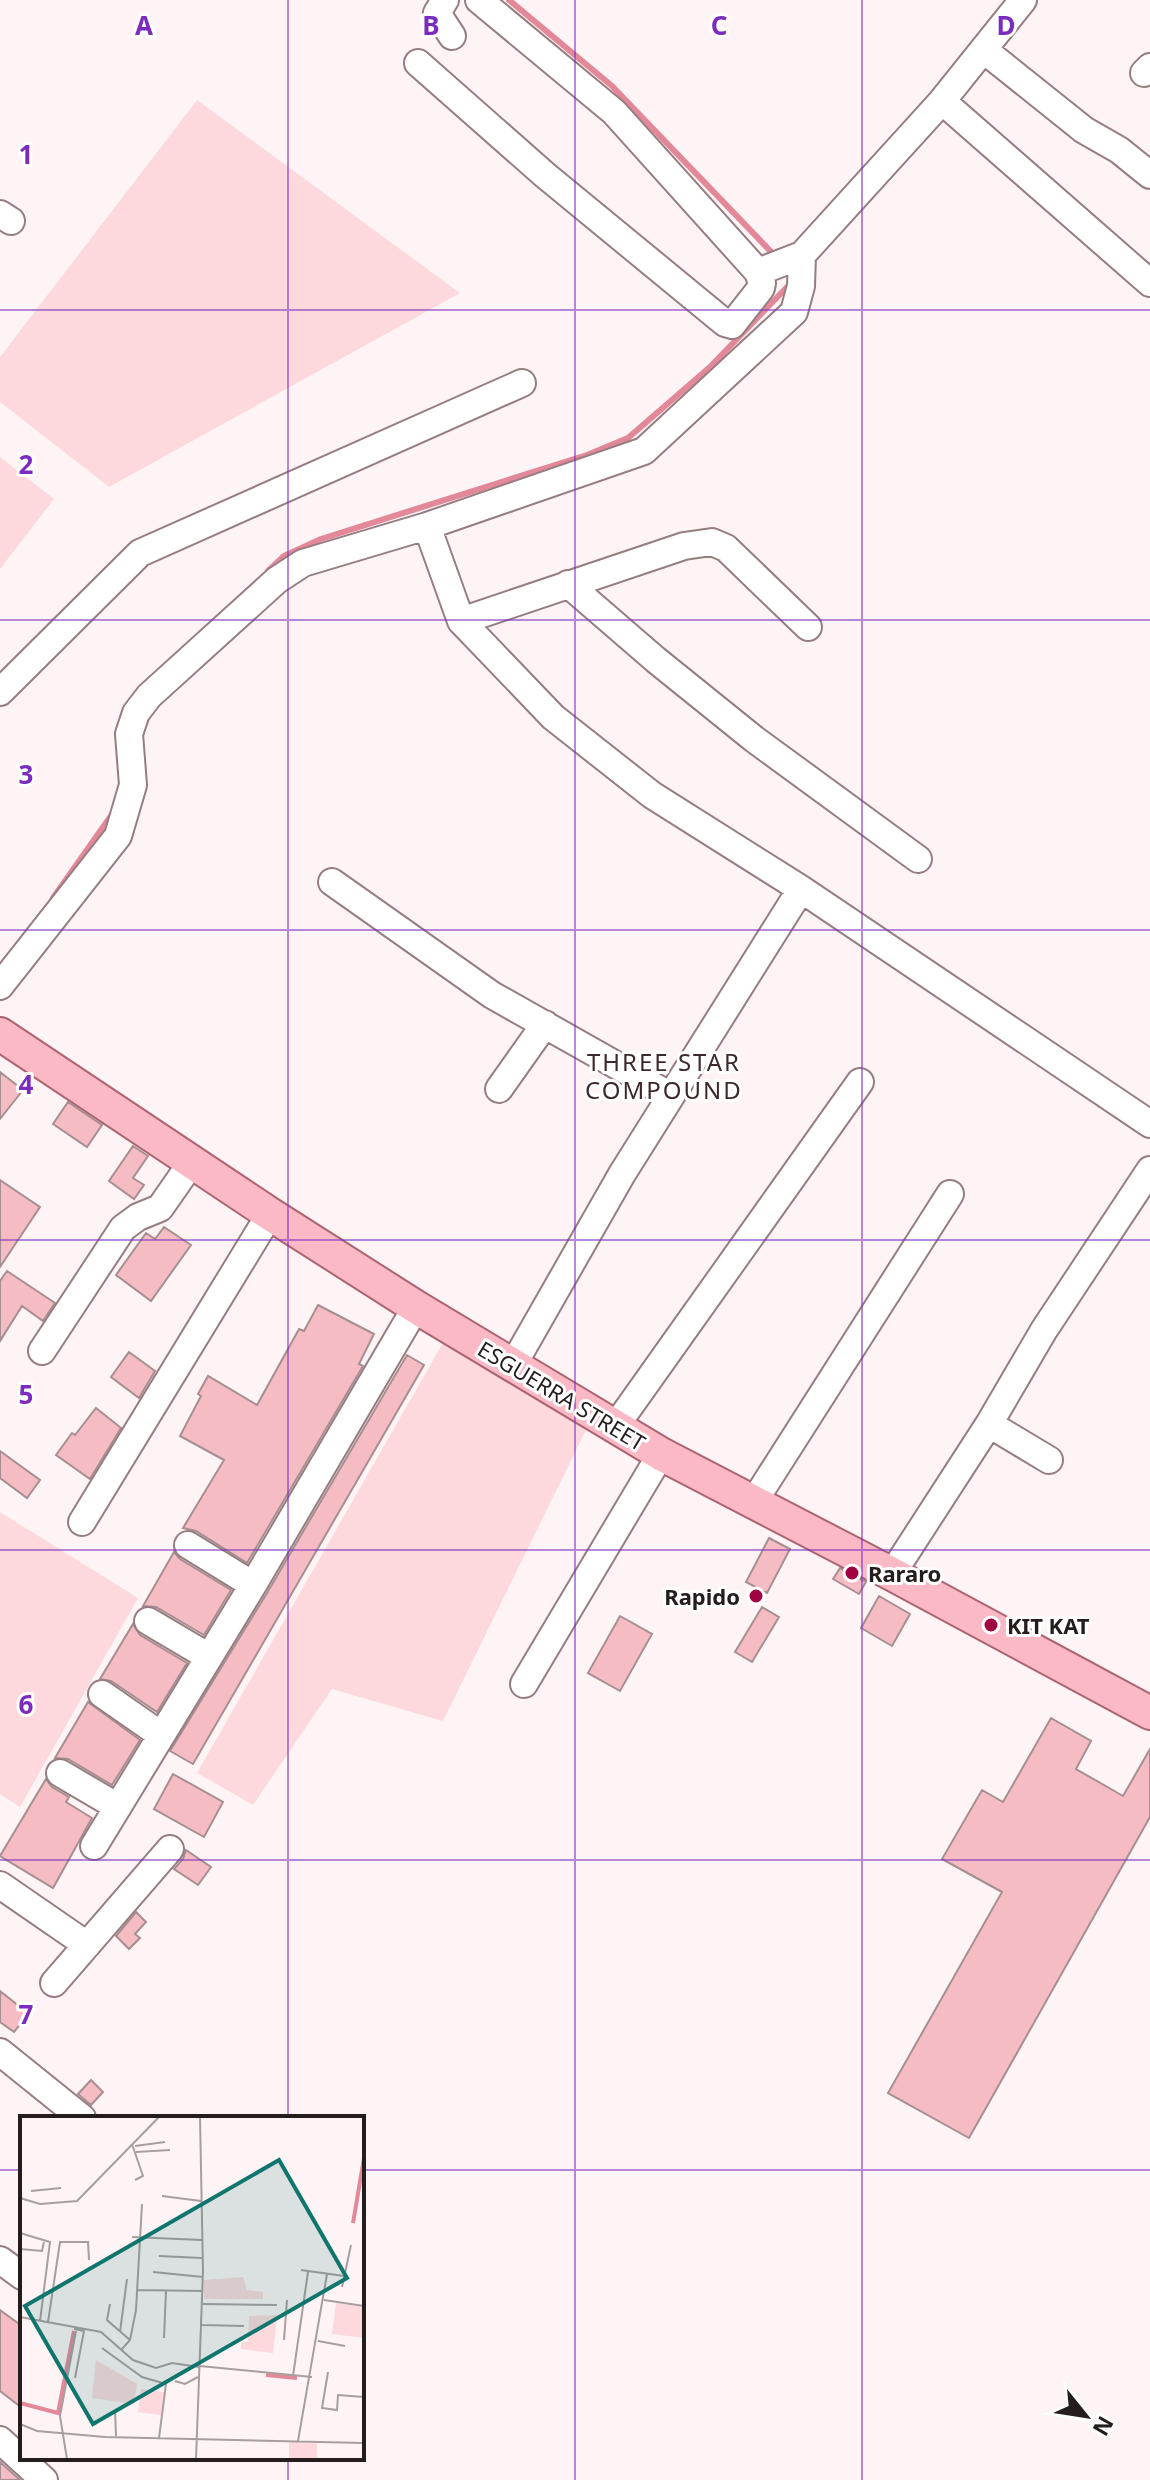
<svg xmlns="http://www.w3.org/2000/svg" width="1150" height="2480" font-family="'Noto Sans',sans-serif">
<style>
.green{fill:#fdd9dd}
.lines{fill:none;stroke-linecap:round;stroke-linejoin:round}
.stream{stroke:#e38898;stroke-width:6}
.building{fill:#f6bcc4;stroke:#a78e91;stroke-width:2}
.minor-casing{stroke:#967d81;stroke-width:30}
.major-casing{stroke:#ad6471;stroke-width:36}
.minor{stroke:#fff;stroke-width:26}
.major{stroke:#fab9c5;stroke-width:32}
.grid{fill:none;stroke:#7b2cbf;stroke-width:2;stroke-opacity:0.55}
.poi-dot{fill:#a10341;stroke:#fff;stroke-width:3}
.labels{text-anchor:middle;dominant-baseline:central;stroke-width:6;stroke-linejoin:round;paint-order:stroke}
.street-label{font-size:22px;fill:#251c1d;stroke:#fff}
.poi-label{font-size:22px;font-weight:bold;fill:#251c1d;stroke:#fff;text-anchor:start}
.neighbourhood-label{font-size:24px;letter-spacing:2px;fill:#3d292c;stroke:#fff}
.inset-river{fill:none;stroke:#e38898;stroke-width:4}
.inset-road{fill:none;stroke:#a89e9f;stroke-width:2}
.view{fill:#0f766e;fill-opacity:0.15;stroke:#0f766e;stroke-width:4}
.inset-edge{fill:none;stroke:#251c1d;stroke-width:4}
.grid-label{font-size:26px;text-anchor:middle;font-weight:bold;fill:#7b2cbf;stroke:#fff;stroke-width:6;stroke-linejoin:round;paint-order:stroke}
</style>
<rect width="100%" height="100%" fill="#fff4f5"/>
<path class="green" d="M197 100 460 293 109 487 0 402V357Z
M0 457 54 499 0 569Z
M444 1341 589 1424 443 1721 332 1689 253 1805 197 1773Z
M0 1512 138 1598 20 1807 0 1794Z"/>
<g class="lines">
<path class="stream" d="M509 0 612 86 777 258
M268 571 284 556 321 539 587 455 628 438 710 367 789 285
M53 898 113 813"/>
</g>
<path class="building" d="M0 1072 23 1090 0 1119Z
M68 1102 102 1125 87 1147 53 1124Z
M133 1146 148 1156 133 1178 144 1185 134 1199 109 1181Z
M0 1180 40 1207 0 1267Z
M164 1227 191 1245 151 1301 116 1275 146 1233 155 1239Z
M7 1271 55 1303 43 1321 22 1306 0 1341V1281Z
M318 1305 374 1334 359 1364 363 1366 247 1563 196 1531 183 1528 224 1460 180 1436 201 1396 198 1394 208 1376 257 1405 299 1329 304 1331Z
M129 1352 155 1371 139 1398 111 1377Z
M407 1355 424 1365 193 1764 170 1751 267 1593Z
M96 1408 121 1428 90 1479 56 1455 72 1433 75 1435Z
M0 1451 40 1480 27 1498 0 1478Z
M769 1538 790 1549 767 1593 746 1582Z
M174 1552 180 1559 231 1590 204 1635 156 1607 143 1606Z
M840 1568 866 1582 859 1594 833 1579Z
M879 1596 910 1614 892 1646 861 1628Z
M762 1607 779 1617 752 1662 735 1652Z
M620 1616 652 1634 620 1691 588 1673Z
M133 1624 140 1635 187 1663 157 1712 111 1681 100 1679Z
M88 1702 140 1740 112 1785 68 1759 55 1758Z
M1051 1718 1091 1741 1076 1769 1123 1796 1150 1749V1817L969 2138 888 2093 1002 1892 942 1859 982 1790 1003 1802Z
M173 1774 223 1802 204 1837 154 1809Z
M46 1779 52 1787 69 1797 66 1802 92 1818 53 1888 0 1856Z
M186 1850 211 1867 198 1885 174 1869 183 1859Z
M136 1912 146 1922 135 1934 140 1938 129 1949 116 1936Z
M0 1991 29 2014 14 2032 0 2022Z
M91 2080 103 2092 91 2105 78 2094Z
M0 2310 22 2326V2408L0 2391Z
M0 2462 20 2480H0Z"/>
<g class="lines">
<g class="minor-casing">
<path id="minor" d="M445 0 437 13 452 36
M984 50 1084 130 1119 150 1150 175
M418 63 545 175 725 323 732 325 761 288 762 283 758 272 614 112 479 0
M1144 73 1150 67
M942 101 1150 283
M0 214 11 221
M758 272 802 255 942 101 1023 0
M427 526 461 621 553 717 652 795 801 889 1150 1124
M568 584 656 660 754 739 918 859
M461 621 684 546 712 542 726 548 808 627
M0 692 140 553 522 383
M332 882 492 995 671 1096
M0 986 118 836 133 785 129 734 136 713 149 696 277 580 303 563 427 526 644 451 794 312 801 286 802 255
M499 1089 545 1024
M42 1351 123 1228 138 1217 160 1208 192 1162
M513 1365 622 1174 801 889
M989 1424 1049 1460
M615 1427 860 1082
M753 1503 950 1194
M82 1522 270 1214
M188 1545 253 1585
M892 1574 989 1424 1044 1330 1150 1170
M148 1621 209 1657
M524 1684 661 1454
M102 1694 161 1735
M60 1773 118 1807
M94 1846 253 1585 416 1307
M0 1885 87 1945
M54 1983 170 1849
M0 2052 82 2118
M0 2260 22 2276
M0 2440 44 2480"/>
</g>
<g class="major-casing">
<path id="major" d="M0 1034 270 1214 416 1307 661 1454 892 1574 1150 1713"/>
</g>
<use href="#minor" class="minor"/>
<use href="#major" class="major"/>
</g>
<path class="grid" d="M288 0V2118M575 0V2480M862 0V2480M0 310H1150M0 620H1150M0 930H1150M0 1240H1150M0 1550H1150M0 1860H1150M0 2170H22M362 2170H1150M288 2458V2480"/>
<g class="poi-dot">
<circle cx="852" cy="1573" r="8"/>
<circle cx="756" cy="1596" r="8"/>
<circle cx="991" cy="1625" r="8"/>
</g>
<g class="labels">
<g class="street-label">
<text transform="translate(562 1395) rotate(31)">ESGUERRA STREET</text>
</g>
<g class="poi-label">
<text x="868" y="1573">Rararo</text>
<text x="740" y="1596" text-anchor="end">Rapido</text>
<text x="1007" y="1625">KIT KAT</text>
</g>
<g class="neighbourhood-label">
<text x="664" y="1061">THREE STAR<tspan x="664" dy="28">COMPOUND</tspan></text>
</g>
</g>
<g transform="translate(20 2116)">
<rect width="344" height="344" fill="#fff4f5"/>
<path d="M223 161 227 174 243 176V183H184V164ZM316 187 344 191V222L312 218ZM257 199 253 237 221 233V226H228L229 200ZM76 244 117 268 114 288 72 282ZM121 273 144 276 141 299 118 296ZM269 326 297 327V342L269 343Z" fill="#fdd9dd"/>
<path class="inset-river" d="M333 107 344 42M246 259 277 262M0 287 38 297 54 215"/>
<path class="inset-road" d="M112 28 123 60 115 64M115 30 145 26M116 36 150 34M11 75 41 72M142 80 181 85M0 82 20 88 57 85 139 1M0 117 30 126 20 205M112 121 182 124M0 133 22 135 24 126M139 140 182 142M281 154 324 160M133 156 183 161M322 171 331 129M117 174 183 175M304 184 344 190M90 188 87 204 110 224M183 188 257 189M0 201 81 216 113 244 136 252 152 247 179 251M28 206 40 126H68L69 144M182 209 224 210M54 213 64 215 55 262M100 216 107 163M144 222 146 175M264 224 267 184M298 225 325 230M82 232 122 261 146 268 139 322M102 233 110 224 116 194 122 88M180 250 292 261M308 256 302 292 317 294 318 279 344 281M273 260 288 156M155 265 165 268 178 261M95 294 96 320M0 308 17 315 85 321 344 327M278 325 307 158M47 343 40 300 56 215M176 343 183 155 180 1"/>
<path class="view" d="M259 44 327 162 73 308 5 190Z"/>
<rect width="344" height="344" class="inset-edge"/>
</g>
<g class="grid-label">
<text x="144" y="35">A</text>
<text x="431" y="35">B</text>
<text x="719" y="35">C</text>
<text x="1006" y="35">D</text>
<text x="26" y="164">1</text>
<text x="26" y="474">2</text>
<text x="26" y="784">3</text>
<text x="26" y="1094">4</text>
<text x="26" y="1404">5</text>
<text x="26" y="1714">6</text>
<text x="26" y="2024">7</text>
</g>
<g transform="translate(1086 2416) rotate(120)" stroke="#ffffff" stroke-width="6" paint-order="stroke">
<path d="M0-6L14 30L0 20L-14 30Z" fill="#251c1d"/>
<text y="-12" font-size="22" font-weight="bold" text-anchor="middle" fill="#251c1d">N</text>
</g>
</svg>
